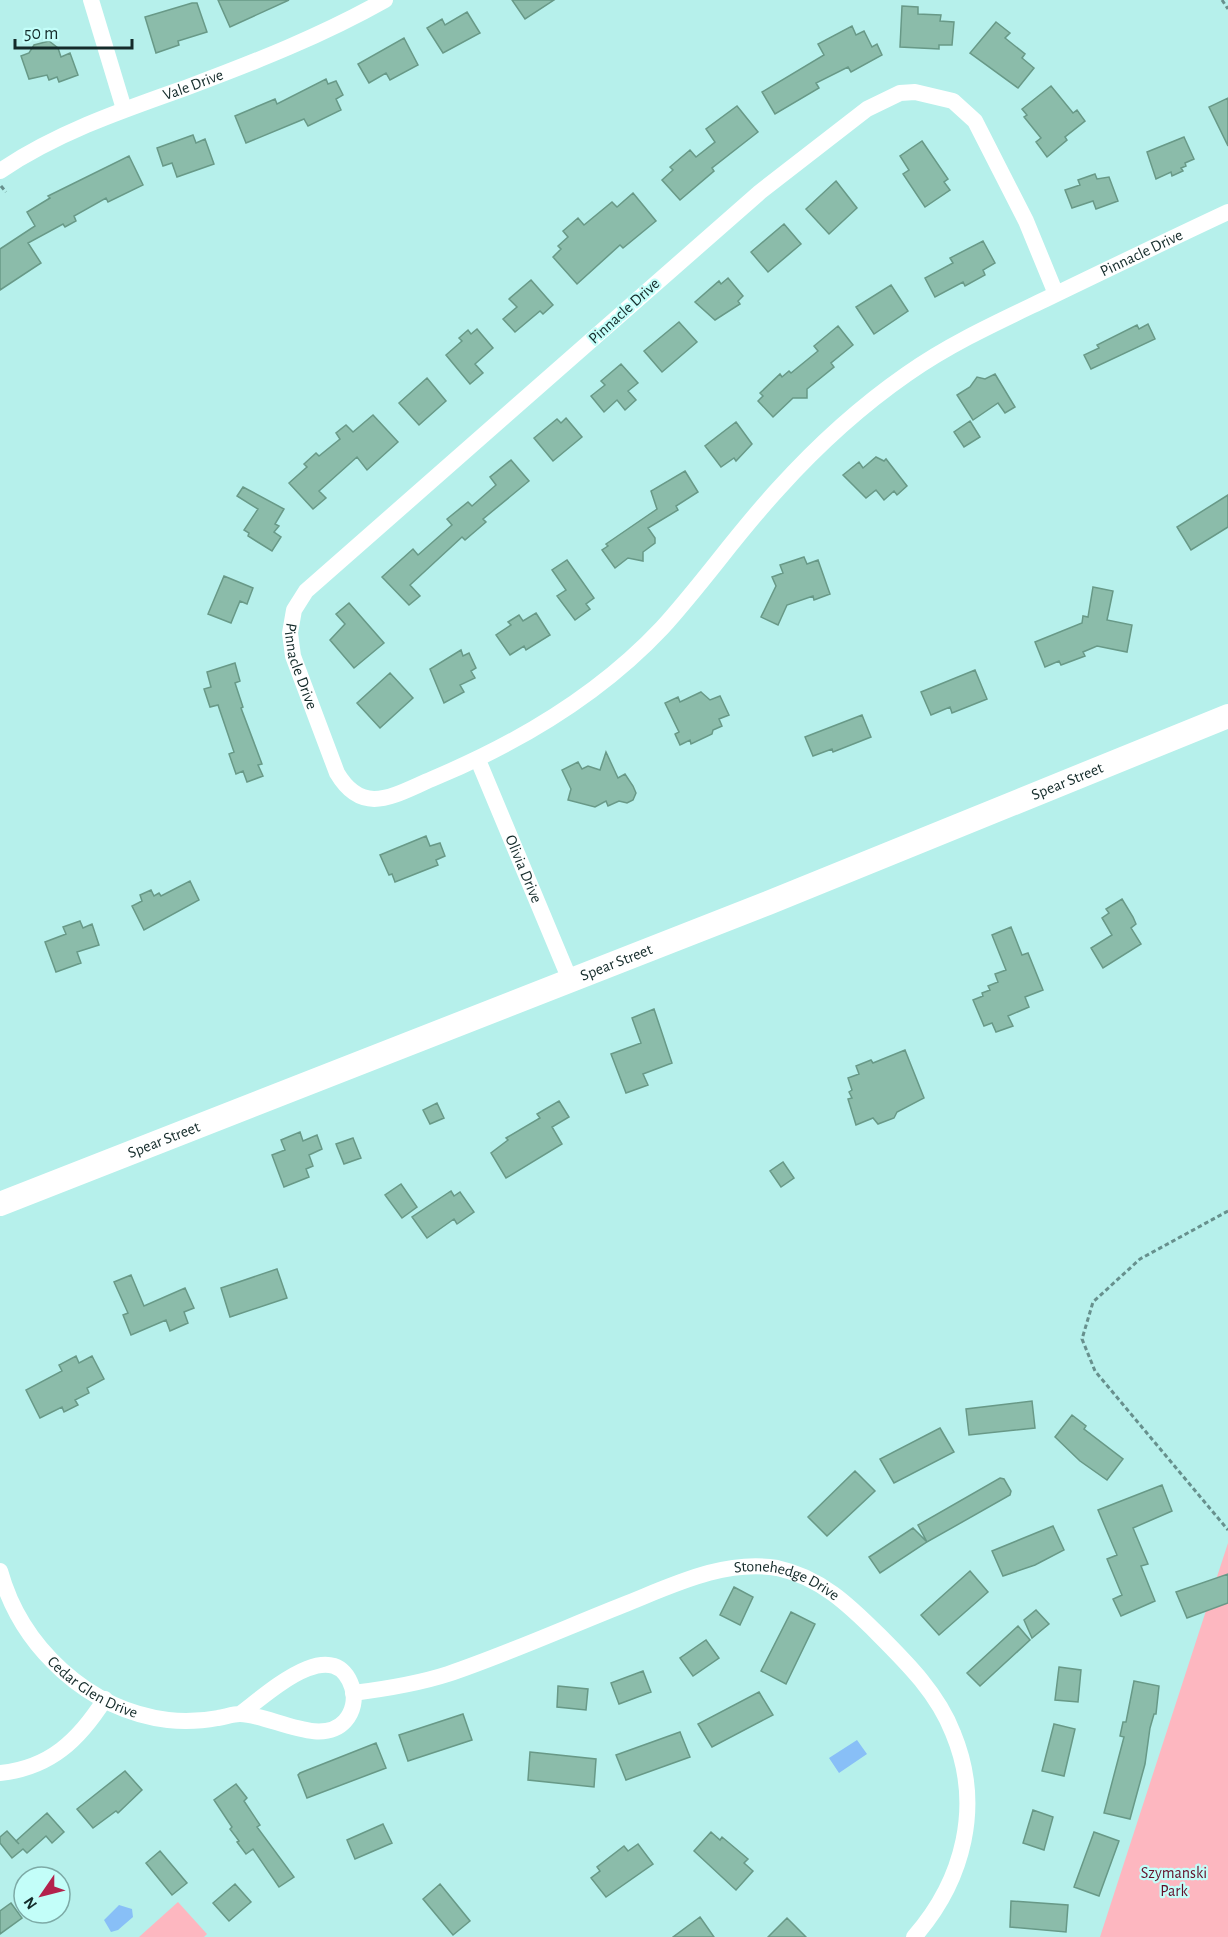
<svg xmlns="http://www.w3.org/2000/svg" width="1228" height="1937" font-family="'Alegreya Sans',sans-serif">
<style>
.green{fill:#fdb7c0}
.water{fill:#88bff7}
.building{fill:#8bbcaa;stroke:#689987;stroke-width:1.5}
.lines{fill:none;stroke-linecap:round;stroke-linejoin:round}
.path{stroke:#67908d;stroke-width:3;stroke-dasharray:4.5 3;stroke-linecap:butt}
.street{stroke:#fff;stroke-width:16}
.secondary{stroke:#fff;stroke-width:24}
.labels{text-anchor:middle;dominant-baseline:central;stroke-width:4.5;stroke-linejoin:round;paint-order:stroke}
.street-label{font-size:16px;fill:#142b2a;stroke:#c3fef9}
.park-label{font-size:16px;fill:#630e28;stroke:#c3fef9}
</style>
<rect width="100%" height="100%" fill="#b6f0eb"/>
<path class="green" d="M1228 1543V1937H1100L1227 1546Z
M178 1902 207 1934 204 1937H139Z"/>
<path class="water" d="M857 1740 867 1754 839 1773 829 1758Z
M119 1905 132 1909 133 1917 118 1930 111 1932 104 1920Z"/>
<path class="building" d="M218 0H289L230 27Z
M512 0H554L525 19Z
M192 3H197L207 32 178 41 179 45 156 53 145 17Z
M902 6 918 7V14L941 15 940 21 954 22 952 45H939V49L900 47Z
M467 12 480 33 443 53 427 28 442 19 445 25Z
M996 22 1010 33 1005 38 1025 54 1022 58 1034 68 1018 88 970 53Z
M852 26 856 35 864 31 872 47 877 44 882 55 851 72 848 67 816 83 819 88 775 114 762 92 824 55 818 44Z
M404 38 418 65 390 80 386 73 369 83 358 64Z
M49 41 58 48 61 57 70 53 78 75 59 82 57 77 49 80 47 75 29 79 21 56 29 53 34 45Z
M326 79 328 84 336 81 343 95 336 99 341 110 308 126 304 119 246 143 235 116 275 99 277 104Z
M1051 86 1073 113 1077 110 1085 121 1065 137 1067 140 1047 157 1036 142 1041 138 1024 117 1027 115 1022 109Z
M1228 98V146L1209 107Z
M737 106 758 132 712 168 714 171 680 200 662 180 673 170 670 167 690 150 696 157 715 142 706 129Z
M193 135 196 143 205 139 214 164 177 177 172 163 163 166 157 148Z
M1184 137 1194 159 1185 163 1186 166 1181 168 1183 171 1172 176 1171 172 1156 179 1147 152Z
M922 141 948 179 944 182 950 190 925 207 903 174 909 170 900 156Z
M129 156 143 185 108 202 106 198 74 216 76 221 65 227 63 224 28 243 41 263 0 290V249L35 226 27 212 50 198 48 196Z
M1095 174 1097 179 1109 177 1118 201 1096 209 1093 201 1072 208 1065 190 1080 185 1078 180Z
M836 181 857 208 829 234 806 209Z
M633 193 656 221 623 248 620 245 577 284 553 257 561 249 558 246 568 237 563 231 578 218 584 225 612 202 617 207Z
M784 224 801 244 768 272 751 252Z
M983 241 995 263 983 270 985 275 965 286 963 282 935 297 925 278 953 263 950 258Z
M728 278 743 296 738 301 740 304 715 320 695 302 719 281 721 284Z
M531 280 553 305 543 314 540 311 515 332 503 319 517 307 509 299Z
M891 285 908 311 874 334 856 307Z
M679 322 697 342 662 372 644 351Z
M1148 324 1155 339 1091 369 1084 355 1099 348 1097 345 1137 325 1139 329Z
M838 326 853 345 831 363 834 367 807 389V398H793L773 417 758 401 763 396 760 393 780 374 782 377 789 371 791 373 818 351 814 346Z
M477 329 493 348 475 364 483 373 470 384 446 355 462 341 459 338 468 330 471 334Z
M621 364 638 383 628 391 636 400 625 410 617 400 604 412 591 396 605 385 601 381Z
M995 374 1015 407 1005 413 998 403 973 420 957 395 970 387 977 377 985 379Z
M427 378 446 401 419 425 399 403Z
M373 415 398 442 367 470 357 457 319 491 326 498 313 509 289 483 307 467 304 464 316 453 319 456 340 439 336 433 346 425 353 432Z
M566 418 582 437 553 461 534 438 557 419 561 423Z
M970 421 980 437 964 447 954 432Z
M736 422 752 444 736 461 734 458 721 467 705 446Z
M876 457 884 461 886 459 907 486 897 495 894 491 884 500 876 490 866 498 843 475 859 462 863 468Z
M511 460 529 481 483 519 486 522 465 540 462 537 410 585 420 596 409 605 382 577 413 549 418 555 452 525 447 519 468 502 472 506 496 485 490 477Z
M685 471 698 492 676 506 678 510 648 528 655 538V543L643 552V561L628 558 615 568 602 550 608 546 606 544 657 509 651 491Z
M243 487 284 509 275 524 279 526 274 532 281 537 272 551 248 536 249 533 244 530 258 509 237 496Z
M1228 495V527L1191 550 1177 527Z
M804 557 807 564 818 560 830 594 814 600 813 596 787 605 778 625 761 617 776 586 772 577 783 573 780 565Z
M567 560 594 598 586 604 590 609 575 620 557 596 566 590 552 570Z
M224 576 253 588 247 604 240 601 231 623 208 614Z
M1093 587 1113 591 1107 620 1132 625 1127 652 1097 646 1083 652 1085 656 1061 665 1059 661 1045 667 1035 642 1082 623 1083 616 1088 617Z
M349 603 384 643 354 668 330 640 345 624 336 614Z
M536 613 550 635 526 650 524 646 510 655 496 635 511 625 508 622 519 615 523 621Z
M461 650 463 656 469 653 476 668 471 671 475 678 460 685 464 692 444 703 430 669Z
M235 663 240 681 235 683 243 707 241 708 262 764 258 765 263 776 247 782 243 771 236 774 229 754 234 752 218 705 210 707 204 689 211 687 207 672Z
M975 670 987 699 952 713 950 707 931 715 921 692Z
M390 673 413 698 380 728 357 703Z
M701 692 710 700 720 696 729 715 719 719 722 726 713 730 712 734 691 744 690 740 680 745 675 734 679 732 665 703 678 697 680 702Z
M862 715 871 737 833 752 832 749 813 756 805 737Z
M606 752 618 778 625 774 633 786 636 793 633 800 627 803 619 801 608 806 606 801 595 807 568 800 571 789 562 770 578 762 582 769 588 766 600 770Z
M426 836 430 846 440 843 445 856 436 860 438 865 395 882 392 874 389 875 380 855Z
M190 881 199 900 144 930 132 906 142 901 140 895 151 890 154 896 159 893 161 896Z
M1122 899 1133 917 1136 924 1131 928 1141 944 1103 968 1091 948 1112 935 1102 918 1109 913 1106 909Z
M80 921 83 928 92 924 99 945 77 952 81 963 56 972 45 942 66 934 63 927Z
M1011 927 1022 955 1028 953 1043 990 1025 997 1029 1007 1008 1016 1013 1026 996 1032 992 1023 984 1026 973 1000 983 996 982 993 990 990 988 986 998 982 995 974 1006 970 992 935Z
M654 1009 672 1063 643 1074 648 1085 626 1093 611 1054 641 1043 632 1018Z
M905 1050 924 1098 897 1112 894 1118 878 1124 873 1118 856 1125 848 1099 852 1098 849 1092 852 1090 848 1078 859 1074 856 1066 871 1060 873 1063Z
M559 1101 569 1117 552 1127 562 1144 506 1178 491 1153 508 1140 506 1138 540 1118 537 1114Z
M437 1103 444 1118 430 1124 423 1110Z
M300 1132 303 1141 317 1135 322 1149 309 1155 313 1166 306 1169 309 1177 284 1187 272 1155 285 1150 281 1140Z
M353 1138 361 1158 344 1164 336 1144Z
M783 1162 794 1178 781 1187 770 1171Z
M401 1184 417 1207 402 1218 385 1195Z
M451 1191 454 1196 460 1192 474 1212 457 1224 454 1219 427 1238 412 1217Z
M277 1269 287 1298 230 1317 221 1288Z
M131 1275 144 1306 185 1288 194 1308 184 1312 188 1323 170 1331 166 1320 131 1335 123 1315 128 1313 114 1282Z
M76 1356 79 1363 92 1356 104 1379 87 1388 89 1393 75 1400 78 1405 64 1412 62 1407 40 1418 26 1390 62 1371 59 1365Z
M1032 1401 1035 1428 969 1435 966 1409Z
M1072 1415 1086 1426 1084 1429 1123 1459 1107 1480 1080 1461 1055 1437Z
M940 1428 954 1452 894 1483 880 1459Z
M855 1471 875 1491 827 1536 808 1517Z
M1000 1478 1004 1479 1011 1491 1010 1495 927 1542 918 1525Z
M1162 1485 1172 1511 1133 1528 1148 1564 1141 1566 1155 1601 1121 1616 1113 1599 1122 1595 1107 1559 1117 1555 1098 1510Z
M1053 1526 1064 1550 1035 1565 1003 1576 992 1551Z
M913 1528 927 1542 880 1573 869 1557Z
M970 1571 988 1592 939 1635 921 1615Z
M1228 1574V1603L1187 1618 1176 1592Z
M734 1587 753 1597 740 1625 720 1615Z
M1036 1610 1049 1624 1032 1638 1024 1620Z
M791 1612 815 1624 786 1684 761 1671Z
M1018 1626 1030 1640 980 1686 967 1673Z
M706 1640 719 1658 693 1676 680 1658Z
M1059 1667 1081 1670 1078 1702 1055 1700Z
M643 1671 651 1692 619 1704 611 1683Z
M1134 1681 1159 1686 1156 1714H1154L1150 1728 1145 1764 1130 1819 1104 1813 1124 1737 1120 1736 1123 1722H1126Z
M558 1686 588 1689 586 1710 557 1707Z
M759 1692 773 1715 712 1747 698 1724Z
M463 1714 472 1740 408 1761 399 1735Z
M1054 1724 1075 1729 1064 1776 1042 1771Z
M680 1732 690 1757 626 1780 616 1755Z
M376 1743 386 1768 307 1798 298 1775 300 1773Z
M530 1752 596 1759 594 1787 528 1780Z
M125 1771 142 1790 118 1813 116 1811 93 1828 77 1809Z
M236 1784 247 1798 244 1801 260 1825 257 1827 294 1877 279 1887 253 1849 246 1854 237 1842 239 1841 230 1829 232 1827 214 1800Z
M1033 1810 1053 1817 1044 1850 1023 1843Z
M47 1813 64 1832 52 1843 46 1836 27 1853 23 1849 12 1858 0 1843V1837L7 1831 19 1844 16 1841Z
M383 1824 392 1843 355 1859 347 1840Z
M711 1832 720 1840 722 1837 748 1859 744 1863 753 1871 736 1890 694 1851Z
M1094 1832 1119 1841 1099 1896 1074 1887Z
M638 1844 653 1864 606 1897 591 1878 600 1871 597 1867 624 1846 628 1851Z
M160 1851 187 1883 172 1895 146 1863Z
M235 1884 251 1902 229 1921 213 1903Z
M440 1884 470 1921 453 1935 423 1899Z
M1011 1901 1068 1905 1066 1932 1010 1927Z
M11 1903 22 1918 0 1934V1911Z
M700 1917 714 1937H673Z
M787 1918 806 1937H768Z"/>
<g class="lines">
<path class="path" d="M1222 0 1228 9
M1 186 6 192
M1228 1211 1140 1259 1093 1302 1082 1339 1095 1371 1228 1530"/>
<g class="street">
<path d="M91 0 124 109"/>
<path id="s1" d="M0 171C58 132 123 110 188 87 255 62 323 35 385 0"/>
<path id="s2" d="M1056 294 1026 221 975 121 953 101 915 92 900 93 867 109 760 192 306 591 294 610 290 633 293 656 337 773C363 817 394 795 432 779 516 744 599 695 662 628 703 583 738 532 779 488 817 446 861 406 907 374 951 343 1000 321 1048 298 1108 269 1168 240 1228 212"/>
<path id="s3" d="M478 760 570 980"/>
<path id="s4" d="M0 1571C21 1647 88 1710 168 1720 184 1722 202 1721 218 1718 225 1717 233 1714 240 1714 270 1714 321 1748 345 1721 353 1712 356 1699 352 1687 333 1631 265 1696 240 1714"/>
<path id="s5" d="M353 1693C385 1689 417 1684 448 1674 507 1654 565 1628 623 1605 671 1586 724 1559 777 1568 820 1577 849 1605 879 1635 908 1664 938 1694 953 1733 983 1805 964 1880 914 1937"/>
<path d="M0 1773C50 1768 79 1740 105 1699"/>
</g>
<path class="secondary" id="s6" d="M0 1204 768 903 1228 716"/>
</g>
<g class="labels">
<g class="street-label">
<text stroke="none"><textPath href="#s1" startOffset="212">Vale Drive</textPath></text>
<text stroke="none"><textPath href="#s2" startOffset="2250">Pinnacle Drive</textPath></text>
<text transform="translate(624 311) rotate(-42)">Pinnacle Drive</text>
<text stroke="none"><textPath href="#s2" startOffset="1132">Pinnacle Drive</textPath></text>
<text stroke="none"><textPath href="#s6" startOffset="1148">Spear Street</textPath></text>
<text stroke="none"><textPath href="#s3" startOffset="118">Olivia Drive</textPath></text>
<text stroke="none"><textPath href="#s6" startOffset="662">Spear Street</textPath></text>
<text stroke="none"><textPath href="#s6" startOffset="176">Spear Street</textPath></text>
<text stroke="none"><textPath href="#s5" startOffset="458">Stonehedge Drive</textPath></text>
<text stroke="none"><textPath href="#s4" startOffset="154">Cedar Glen Drive</textPath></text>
</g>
<g class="park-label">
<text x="1174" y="1873">Szymanski<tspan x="1174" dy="18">Park</tspan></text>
</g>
</g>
<g transform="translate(42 1895) rotate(235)"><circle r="28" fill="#c3fef9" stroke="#7daaa6" stroke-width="1.5"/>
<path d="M0-4.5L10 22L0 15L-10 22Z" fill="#b3224d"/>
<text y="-9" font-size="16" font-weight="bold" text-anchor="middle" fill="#142b2a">N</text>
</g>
<path d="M15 39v9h117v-9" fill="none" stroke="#142b2a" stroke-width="3"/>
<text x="24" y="39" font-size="18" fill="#142b2a" stroke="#c3fef9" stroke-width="4.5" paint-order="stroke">50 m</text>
</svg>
